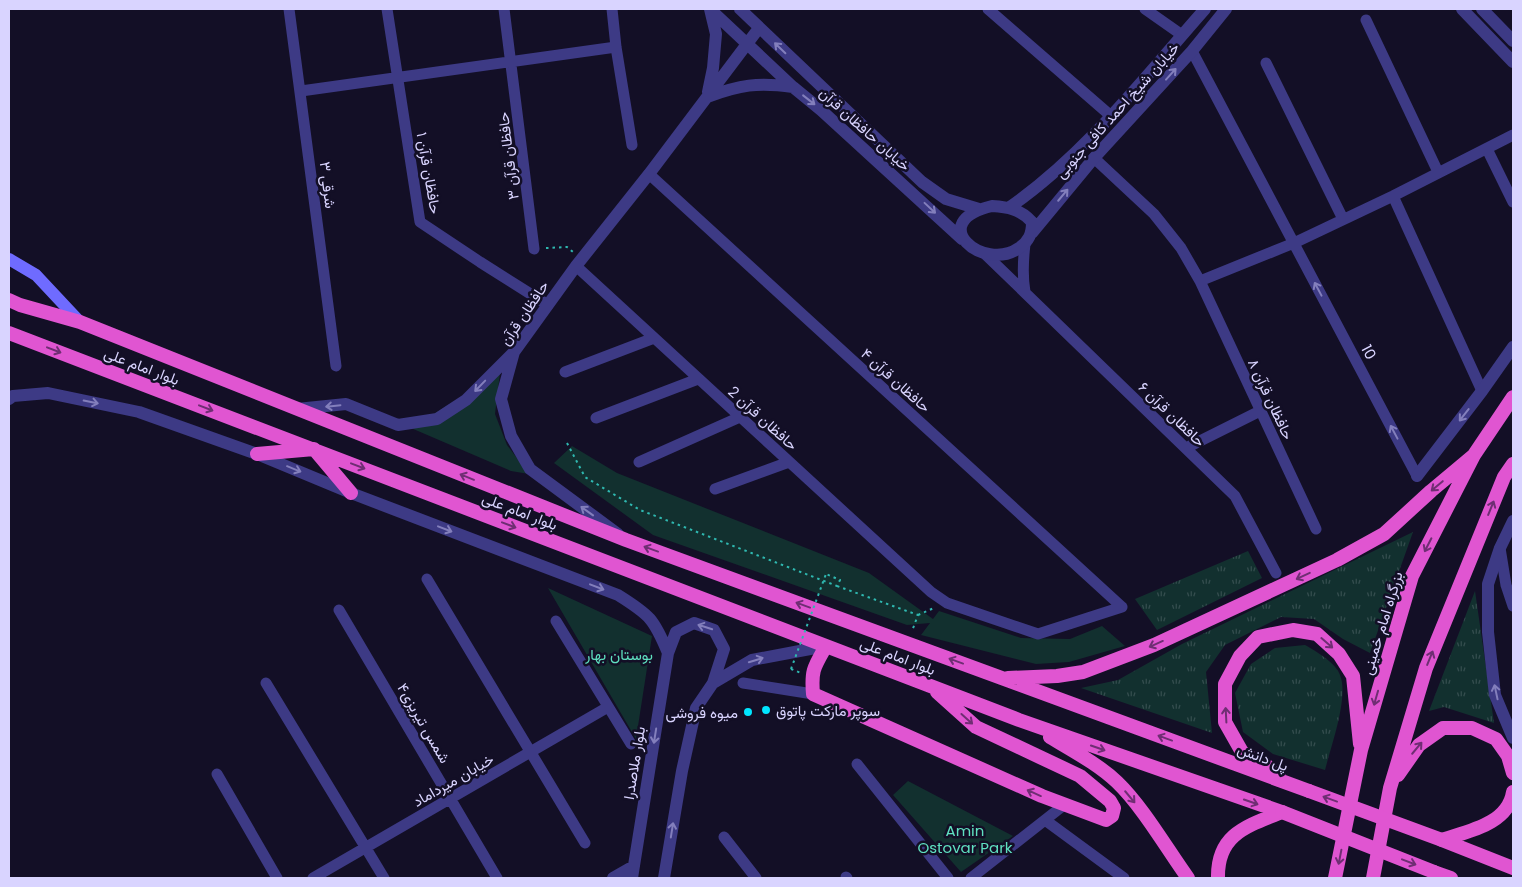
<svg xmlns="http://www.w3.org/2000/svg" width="1522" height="887" font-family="Poppins,Vazirmatn,sans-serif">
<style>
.grass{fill:url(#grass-tufts)}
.park{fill:#12302f}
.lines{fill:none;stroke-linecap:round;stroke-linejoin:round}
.path{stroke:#2fb8b0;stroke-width:2;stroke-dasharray:2.5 4;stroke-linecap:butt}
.minor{stroke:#3d3a85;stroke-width:11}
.tertiary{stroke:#3d3a85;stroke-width:12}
.secondary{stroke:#6f6bff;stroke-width:12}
.trunk{stroke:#e055d1;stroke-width:14}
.path-bridge{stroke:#2fb8b0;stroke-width:2;stroke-dasharray:2.5 4;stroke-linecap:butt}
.trunk-bridge{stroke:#e055d1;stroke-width:14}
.oneway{stroke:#837fbc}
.oneway2{stroke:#6f2e73}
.poi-dot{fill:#00e5ff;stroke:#130f26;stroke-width:2}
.labels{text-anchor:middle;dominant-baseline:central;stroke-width:5;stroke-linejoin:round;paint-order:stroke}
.street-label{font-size:15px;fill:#d9d4ff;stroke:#130f26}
.park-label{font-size:15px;fill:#5fe0c0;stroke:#130f26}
.poi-label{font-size:15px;fill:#d9d4ff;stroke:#130f26;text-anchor:start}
</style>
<defs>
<pattern id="grass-tufts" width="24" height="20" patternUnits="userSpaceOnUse" patternTransform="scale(1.25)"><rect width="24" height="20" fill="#12302f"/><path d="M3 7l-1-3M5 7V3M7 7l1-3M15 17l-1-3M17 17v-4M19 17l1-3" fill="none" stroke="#344d4e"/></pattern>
</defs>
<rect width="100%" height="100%" fill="#130f26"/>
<path class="grass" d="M1413 532 1370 653 1343 639 1314 619 1281 617 1225 645 1206 672 1212 733 1081 688 1118 680 1182 644Z
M1248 551 1262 578 1157 630 1135 599Z
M1475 591 1494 723 1444 707 1429 711Z
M1305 645C1317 652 1335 662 1340 675 1349 697 1331 746 1325 770L1273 754 1243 732 1235 693 1251 664 1275 648Z"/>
<path class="park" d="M500 373 495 414 507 445 529 474 511 471 411 428Z
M572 446 617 473 869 573 933 619 939 611 1021 638 1070 639 1102 626 1125 646 1069 662 1036 664 921 635 930 623 907 625 653 535 554 463Z
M548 588 652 636 636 739Z
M908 781 1013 836 961 872 893 795Z"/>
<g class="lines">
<path class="path" d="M546 248 567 247 573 252
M567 443 585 477 640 510 837 586 840 580 826 574
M837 586 918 615 912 631
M918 615 934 608
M791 669 801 673"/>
<path class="minor" d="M289 9 336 366
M387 9 420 222 480 262 548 305
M504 9 534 249
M612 9 616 47 632 145
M988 9 1111 116
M1145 9 1182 35
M1366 20 1438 172
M1192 51 1417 476
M1266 63 1343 219
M301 91 616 47
M1487 149 1513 202
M1094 158 1154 214 1181 248 1200 281 1294 243 1393 196 1513 135
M649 174 1122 607
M1393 196 1482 391
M984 253 1235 496 1276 573
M576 266 931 592 947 603 1038 634 1122 607
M1200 281 1316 529
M1025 292C1022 275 1023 261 1025 244
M565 372 654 338
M596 418 698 379
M1186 448 1260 411
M639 462 740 417
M715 489 789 462
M1500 548 1506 585 1513 606
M427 579 585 843
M339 610 497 878
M556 621 631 744
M266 683 384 878
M743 683 813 694
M857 764 948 878
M217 774 277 878
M1045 820 1124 878
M724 837 756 878
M846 877 847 878
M313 878 608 707
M971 878 1064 805"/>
<path class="tertiary" d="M710 9 793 87 821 110 962 239
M740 9 922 182 946 199 979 209
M1462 9 1513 62
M1482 9 1513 41
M708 92 713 68 716 34 710 9
M707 97C740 85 757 82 793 87
M992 206C1008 207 1020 209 1032 222 1032 234 1029 241 1019 248 983 273 924 222 992 206Z
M1010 207C1086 154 1144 78 1205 9
M1032 233 1094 158 1192 51 1226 9
M9 399 13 396 48 393 139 412 257 454 351 493 618 595C650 615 654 619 668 653
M297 409 346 404 398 425 437 419 466 400 514 352
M1417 476 1482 391 1513 347
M1513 521 1500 548 1488 584V632L1495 695 1513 738
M618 534 530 469 511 436 501 399 514 352 576 266 649 174 759 28
M713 683 752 660 826 646
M613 878 634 866
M632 878 668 653 676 632 694 623 714 630 724 649 713 683 696 708 682 771 664 878"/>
<path class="secondary" d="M9 259 36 275 80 322"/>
<path class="trunk" d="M9 300 20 305 80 322 626 540 1309 791
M9 333 1019 720 1282 812
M257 454 314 449 351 493
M826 646C814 667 811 670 813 694L1042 796 1106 820 1112 816 1114 808 1110 801 1080 776 976 727 937 692
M1008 678 1057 676 1083 672 1154 645 1337 560 1384 534 1431 491 1474 455
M1050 737C1073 751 1098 764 1117 782 1143 807 1167 849 1188 878
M1279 773 1242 752 1225 722V684L1240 656 1258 637 1293 630 1317 634 1339 654 1353 676 1360 744
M1398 775 1419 745 1443 728H1472L1496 739 1508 756 1513 773
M1442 840C1469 831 1508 824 1513 792
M1442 840 1513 868
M1434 872 1451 878
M1218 878C1217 834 1247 826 1282 812
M1335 878 1361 750 1412 576 1474 455 1513 397
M1373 878 1390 788 1426 668 1504 477 1513 464"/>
<path class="path-bridge" d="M791 669 826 574"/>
<path class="trunk-bridge" d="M1309 791 1442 840
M1282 812 1434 872"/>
</g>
<defs><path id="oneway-shaft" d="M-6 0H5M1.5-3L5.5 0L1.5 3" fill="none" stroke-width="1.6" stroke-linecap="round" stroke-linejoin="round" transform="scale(1.25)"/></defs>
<g class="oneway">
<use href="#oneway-shaft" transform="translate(780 48) rotate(-136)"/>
<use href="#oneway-shaft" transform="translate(1171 74) rotate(-48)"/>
<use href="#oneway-shaft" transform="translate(809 100) rotate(38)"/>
<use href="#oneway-shaft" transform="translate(1063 195) rotate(-50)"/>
<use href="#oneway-shaft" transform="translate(930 208) rotate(43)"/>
<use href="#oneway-shaft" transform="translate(1318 289) rotate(-118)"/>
<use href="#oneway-shaft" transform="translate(480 386) rotate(134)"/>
<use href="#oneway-shaft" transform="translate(91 402) rotate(11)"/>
<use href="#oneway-shaft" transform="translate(333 406) rotate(174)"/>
<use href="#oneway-shaft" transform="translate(1464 415) rotate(128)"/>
<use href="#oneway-shaft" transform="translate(1394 432) rotate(-118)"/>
<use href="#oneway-shaft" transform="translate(294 469) rotate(22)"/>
<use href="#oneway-shaft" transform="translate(587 511) rotate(-144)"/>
<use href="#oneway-shaft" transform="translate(445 529) rotate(21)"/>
<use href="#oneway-shaft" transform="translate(597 587) rotate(21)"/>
<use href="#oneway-shaft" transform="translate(705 627) rotate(-162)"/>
<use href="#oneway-shaft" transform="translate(756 660) rotate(-17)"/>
<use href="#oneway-shaft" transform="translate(1496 692) rotate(-102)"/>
<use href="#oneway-shaft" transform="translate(655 736) rotate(99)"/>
<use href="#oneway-shaft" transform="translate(672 830) rotate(-81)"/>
</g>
<g class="oneway2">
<use href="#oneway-shaft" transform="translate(54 350) rotate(21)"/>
<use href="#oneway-shaft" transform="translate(206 408) rotate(21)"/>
<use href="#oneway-shaft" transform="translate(358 466) rotate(21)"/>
<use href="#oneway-shaft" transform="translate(467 477) rotate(-158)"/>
<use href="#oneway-shaft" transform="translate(1437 486) rotate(140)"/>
<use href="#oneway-shaft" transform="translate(1491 508) rotate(-68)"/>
<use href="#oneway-shaft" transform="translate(509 525) rotate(21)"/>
<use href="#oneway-shaft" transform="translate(1428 545) rotate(117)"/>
<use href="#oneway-shaft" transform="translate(651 549) rotate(-160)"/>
<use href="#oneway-shaft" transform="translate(1303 576) rotate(155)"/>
<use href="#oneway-shaft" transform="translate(803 605) rotate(-160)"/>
<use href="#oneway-shaft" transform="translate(1327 643) rotate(41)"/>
<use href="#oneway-shaft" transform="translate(1156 644) rotate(156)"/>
<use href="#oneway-shaft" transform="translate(1430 658) rotate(-68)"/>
<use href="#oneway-shaft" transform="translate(956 661) rotate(-160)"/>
<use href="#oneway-shaft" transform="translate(1376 698) rotate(106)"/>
<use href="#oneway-shaft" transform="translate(1226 715) rotate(-93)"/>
<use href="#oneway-shaft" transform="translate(967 719) rotate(42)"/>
<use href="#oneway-shaft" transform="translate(1165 738) rotate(-160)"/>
<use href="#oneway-shaft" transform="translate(1098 748) rotate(19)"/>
<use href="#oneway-shaft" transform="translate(1417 748) rotate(-50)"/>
<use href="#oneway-shaft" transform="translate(1034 793) rotate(-156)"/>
<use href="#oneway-shaft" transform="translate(1130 797) rotate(50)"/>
<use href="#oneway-shaft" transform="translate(1330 799) rotate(-160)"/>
<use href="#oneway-shaft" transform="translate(1251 802) rotate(19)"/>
<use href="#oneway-shaft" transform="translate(1340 857) rotate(101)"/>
<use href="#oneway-shaft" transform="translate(1409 862) rotate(21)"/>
</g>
<g class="poi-dot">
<circle cx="766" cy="710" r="5"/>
<circle cx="748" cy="712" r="5"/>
</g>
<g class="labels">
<g class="street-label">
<text transform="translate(1117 110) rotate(-48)">خیابان شیخ احمد کافی جنوبی</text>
<text transform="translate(865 129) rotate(42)">خیابان حافظان قرآن</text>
<text transform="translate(508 156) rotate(-97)">حافظان قرآن ۳</text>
<text transform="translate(429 173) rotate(80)">حافظان قرآن ۱</text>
<text transform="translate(328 185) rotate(83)">۳ شرقی</text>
<text transform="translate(524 313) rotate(-56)">حافظان قرآن</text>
<text transform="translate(1369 352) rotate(62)">10</text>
<text transform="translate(142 366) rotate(21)">بلوار امام علی</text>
<text transform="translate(896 380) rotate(42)">حافظان قرآن ۴</text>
<text transform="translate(1271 399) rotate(65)">حافظان قرآن ۸</text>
<text transform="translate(1172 414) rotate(44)">حافظان قرآن ۶</text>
<text transform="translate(763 418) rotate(42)">حافظان قرآن 2</text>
<text transform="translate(520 511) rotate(21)">بلوار امام علی</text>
<text transform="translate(1382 623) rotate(-73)">بزرگراه امام خمینی</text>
<text transform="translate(898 656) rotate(21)">بلوار امام علی</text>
<text transform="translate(424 723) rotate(60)">شمس تیریزی۴</text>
<text transform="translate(1263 757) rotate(20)">پل دانش</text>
<text transform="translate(634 763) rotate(-81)">بلوار ملاصدرا</text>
<text transform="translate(453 780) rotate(-30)">خیابان میرداماد</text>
</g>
<g class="park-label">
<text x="619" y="654">بوستان بهار</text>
<text x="965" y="830">Amin<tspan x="965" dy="17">Ostovar Park</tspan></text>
</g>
<g class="poi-label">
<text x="776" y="710">سوپر مارکت پاتوق</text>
<text x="738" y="712" text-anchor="end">میوه فروشی</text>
</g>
</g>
<rect width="1522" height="887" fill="none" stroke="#d9d4ff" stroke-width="20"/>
</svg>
